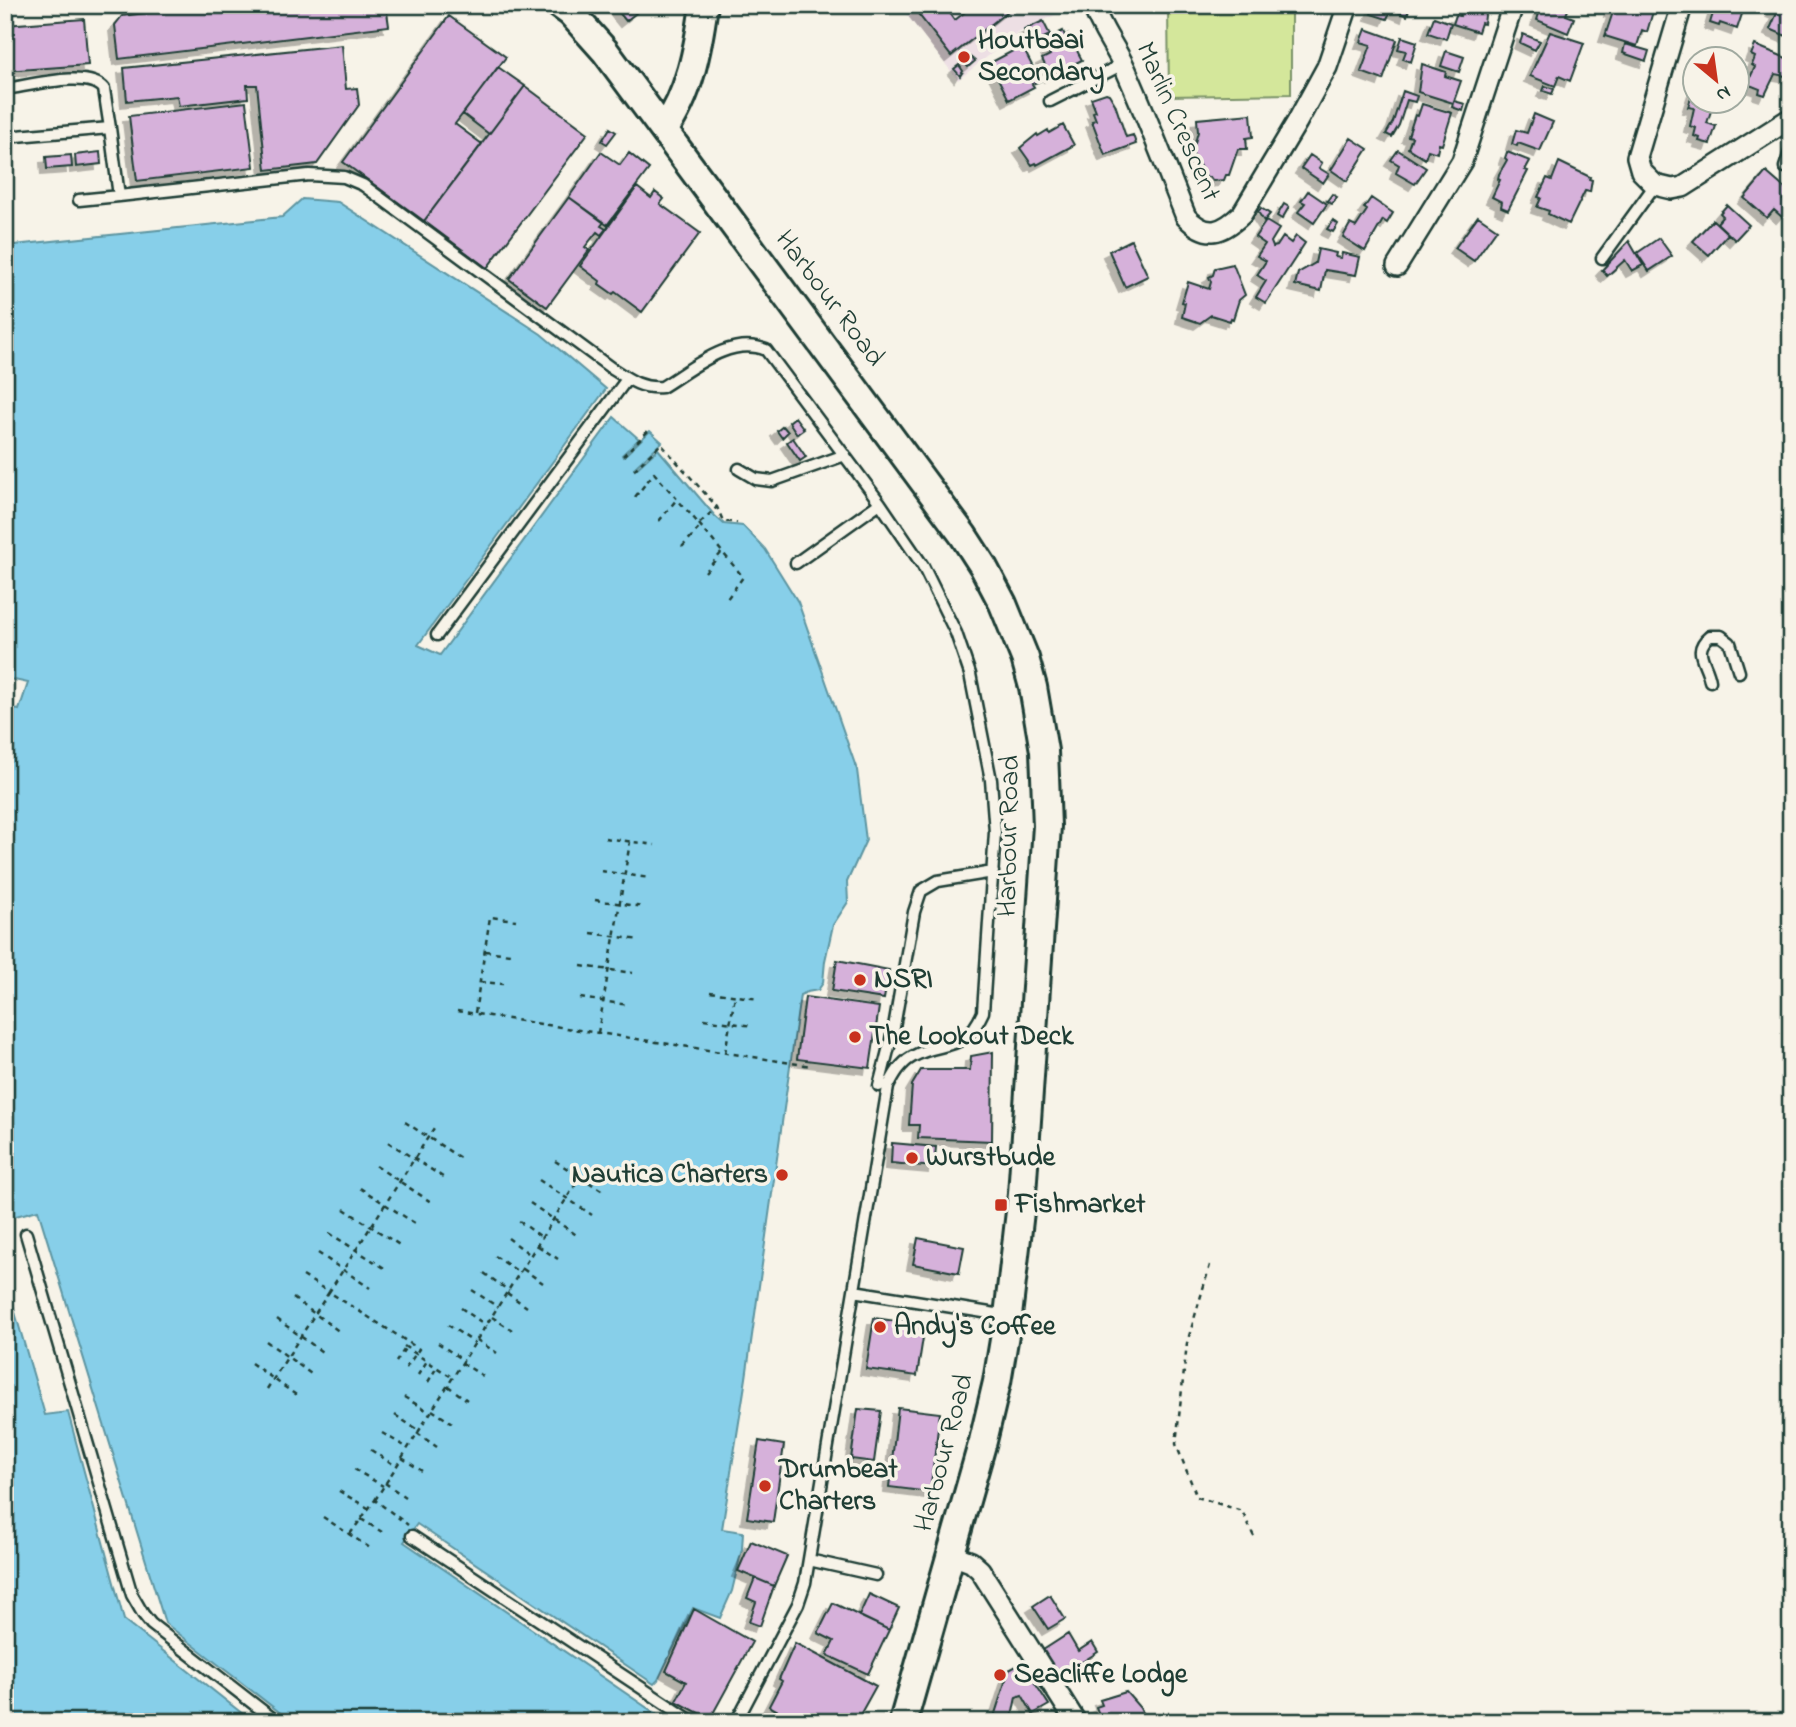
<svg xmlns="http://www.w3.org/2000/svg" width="1796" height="1727" font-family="'Indie Flower',sans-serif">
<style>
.built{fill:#eddfe4}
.green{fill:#d4e79b;stroke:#7a9268;stroke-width:2}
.water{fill:#87cfe9;stroke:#5d95a1;stroke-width:2}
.building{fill:#d6b1da;stroke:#1f3d34;stroke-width:2;filter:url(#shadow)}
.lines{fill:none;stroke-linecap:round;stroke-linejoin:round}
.lane-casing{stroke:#1f3d34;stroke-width:15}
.street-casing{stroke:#1f3d34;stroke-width:24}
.secondary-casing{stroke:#1f3d34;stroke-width:32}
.path{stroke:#1f3d34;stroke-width:2.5;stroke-dasharray:5 5;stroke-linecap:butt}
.lane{stroke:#f7f3e8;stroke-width:10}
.street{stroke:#f7f3e8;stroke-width:19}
.secondary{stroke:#f7f3e8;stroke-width:26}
.poi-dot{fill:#c8321e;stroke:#f7f3e8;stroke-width:2.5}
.labels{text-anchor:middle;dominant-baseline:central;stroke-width:7;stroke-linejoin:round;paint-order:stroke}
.poi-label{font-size:28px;font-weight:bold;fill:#1f3d34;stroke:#f7f3e8;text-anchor:start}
.street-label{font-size:28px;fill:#1f3d34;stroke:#f7f3e8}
</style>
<defs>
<filter id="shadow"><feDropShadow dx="-6" dy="6" stdDeviation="0" flood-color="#0004"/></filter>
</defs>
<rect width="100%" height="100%" fill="#f7f3e8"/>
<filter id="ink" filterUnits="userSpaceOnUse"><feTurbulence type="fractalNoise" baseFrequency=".0143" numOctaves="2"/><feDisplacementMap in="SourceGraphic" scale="14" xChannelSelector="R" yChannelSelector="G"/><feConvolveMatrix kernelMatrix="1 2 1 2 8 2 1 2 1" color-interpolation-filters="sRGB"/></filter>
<g filter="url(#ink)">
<path class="built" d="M899 5H1056L1059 13 1016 34 958 80Z"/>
<path class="green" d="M1168 5H1291V94L1169 96Z"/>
<path class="water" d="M302 199 338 202 541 334 606 389 418 645 440 655 614 417 639 439 622 455 623 457 650 431 662 442 634 468 635 470 658 449 715 516 724 524 743 526 765 549 798 602 857 770 866 840 847 882 848 902 833 925 825 961 823 983 818 990 807 992 800 995 746 1378 722 1529 743 1532 742 1549 732 1591 720 1618 693 1608 658 1680 654 1684 417 1524 404 1542 668 1722H292L165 1623 38 1210 5 1219V707L19 710 28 683 5 678V246L282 217Z
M5 1278 45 1415 68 1412 124 1620 253 1722H5Z"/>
<path class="building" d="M210 5H386L389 26 119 59 115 25 122 16Z
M613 5H630L636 13 626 21Z
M922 5H944L955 20 974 5H1009L1012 8 951 56 916 11Z
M1381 5H1410L1407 16Z
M1463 5 1486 7 1484 24 1481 23 1478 32 1453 24 1456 15 1460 16Z
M1570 5 1566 15 1574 18 1568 33 1537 20 1541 7H1546L1542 5Z
M1612 5H1644L1654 8 1647 32 1642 30 1637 46 1605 36 1613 12 1610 11Z
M1722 5H1745L1737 29 1720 23 1719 26 1710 23 1714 10 1720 12Z
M1780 5H1791V24L1786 36 1770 29 1777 13 1772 11 1773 8H1779Z
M1374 7 1390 12 1387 19 1371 14Z
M449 16 506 57 455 124 482 144 424 221 343 162Z
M1434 17 1451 23 1446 39 1428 33Z
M84 19 88 65 5 71V25Z
M1043 21 1050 35 1031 44 1024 30Z
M1366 29 1397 40 1383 80 1361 72 1371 45 1361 42Z
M1063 31 1065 36 1068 34 1071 47 1074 45 1082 60 1050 76 1042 59 1050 55 1043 41Z
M1550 32 1584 43 1570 81 1559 76 1555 86 1530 76Z
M1523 34 1540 41 1535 50 1520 43Z
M1402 37 1417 42 1411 62 1403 59 1406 51 1398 49Z
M1625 44 1649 51 1646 61 1623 53Z
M342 45 346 89 357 88 359 105 317 164 266 170 257 85H247L248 98 179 106 177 96 127 101 124 68Z
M1755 45 1791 60V77L1775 74 1765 95 1759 93 1760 89 1747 84 1755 67 1752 65 1755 57 1751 55Z
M1022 46 1040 81 1032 84 1034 87 1009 100 990 63Z
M1446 51 1464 57 1459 72 1441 66Z
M970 57 975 61 968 67 964 62Z
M1422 64 1446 72 1445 76 1461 81 1454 101 1465 104 1463 111 1452 107 1453 103 1418 92Z
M959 65 963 71 960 76 954 69Z
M498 67 525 86 489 134 463 114Z
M525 86 588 133 487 268 424 221Z
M1545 86 1554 89 1552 94 1543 91Z
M1694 89V102H1714L1707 123 1716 126 1710 144 1699 141 1700 138 1694 136 1696 128 1690 126 1694 108 1688 107Z
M1403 91 1417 96 1415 102 1407 100 1399 125 1392 137 1386 134 1393 122Z
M1106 93 1109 94 1115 104 1126 137 1133 135 1136 144 1105 155 1092 121 1096 120 1093 112 1096 111 1091 98Z
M246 102 254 167 137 181 129 116Z
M1422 104 1452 113 1442 145 1439 144 1437 153 1428 150 1425 159 1408 148 1412 137 1408 136 1415 115 1418 116Z
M1251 114 1253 137 1246 138 1247 149H1238L1229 175H1226L1224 180 1213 181 1210 177H1206L1192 153 1198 132 1197 119Z
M1534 114 1553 122 1540 151 1518 143 1517 146 1512 144 1516 130 1527 133Z
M1063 125 1074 145 1037 165 1036 163 1032 165 1020 148 1037 134 1038 136 1048 130 1049 133Z
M610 128 616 132 607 144 602 141Z
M1351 138 1368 149 1347 181 1331 170Z
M1398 150 1426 168 1415 184 1396 173 1399 165 1391 160Z
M100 152 101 164 76 167 75 155Z
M601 152 620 165 629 153 649 169 607 225 569 197Z
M1507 152 1530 161 1525 170 1528 171 1508 210 1501 207 1502 202 1492 197 1500 180 1498 179 1499 174 1507 160 1505 158Z
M71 155 72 167 47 169 46 157Z
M1310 155 1322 163 1319 168 1329 174 1323 183 1301 168Z
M1559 162 1590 177 1589 179 1592 180 1590 192 1585 191 1569 224 1548 214 1549 211 1537 207 1541 198 1538 197 1547 178 1552 180Z
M1766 172 1789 192 1783 200 1791 207 1782 217 1774 210 1767 218 1744 198Z
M637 187 651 198 655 192 664 199 660 204 700 233 642 312 615 292 613 294 599 284 600 281 580 266Z
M1308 191 1327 204 1314 223 1298 212 1305 203 1301 201Z
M1332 194 1337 197 1332 204 1327 201Z
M569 197 604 222 601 226 606 229 601 235 597 232 585 247 589 250 547 307 509 279Z
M1371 198 1393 213 1387 223 1383 220 1365 251 1343 237 1350 224 1356 227 1367 210 1364 208Z
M1284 204 1289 207 1282 219 1277 216Z
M1727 205 1749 225 1735 240 1717 223 1723 216 1720 213Z
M1261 208 1270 214 1264 221 1258 212Z
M1478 216 1497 229 1474 261 1455 248Z
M1333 220 1338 224 1333 232 1327 229Z
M1713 220 1728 234 1709 255 1693 241Z
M1266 221 1279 229 1271 242 1273 247 1277 246 1283 237 1291 243 1296 236 1305 243 1266 303 1256 297 1266 281 1257 275 1266 261 1257 256 1265 244 1255 237Z
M1659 238 1672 256 1649 271 1637 253Z
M1131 240 1148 276 1125 287 1109 251Z
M1629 241 1643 265 1632 271 1625 260 1607 276 1602 270Z
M1318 249 1336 253 1335 257 1341 258 1342 253 1360 257 1356 275 1325 270 1321 291 1295 285 1298 273 1315 263Z
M1233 264 1245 295 1239 300 1233 319 1231 318 1230 321 1211 315 1200 323 1182 317 1185 303 1182 302 1188 282 1209 289 1211 282 1209 277 1213 275 1215 268Z
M795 417 804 429 797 434 789 422Z
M783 426 788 432 782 438 777 431Z
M793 438 806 457 800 461 787 442Z
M837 960 889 970 884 999 832 991Z
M805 997 879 1007 870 1068 797 1059Z
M993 1052 992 1141 918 1138 919 1125H909L912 1085 921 1070H970L971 1056Z
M892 1143 936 1147 934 1167 891 1163Z
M918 1238 964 1247 959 1273 913 1264Z
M874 1318 925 1325 917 1376 866 1369Z
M898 1408 940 1413 930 1492 889 1487Z
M858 1409 881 1411 874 1462 851 1459Z
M759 1441 784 1445 773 1522 747 1518Z
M751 1541 787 1556 774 1586 738 1571Z
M755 1578 774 1586 760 1626 749 1622 756 1602 747 1598Z
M869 1594 899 1608 889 1630 859 1616Z
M1050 1595 1065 1619 1048 1629 1033 1606Z
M833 1603 889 1630 868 1674 827 1655 834 1641 818 1633Z
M694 1609 752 1642 710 1719 676 1701 686 1682 666 1671Z
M1068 1634 1078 1651 1092 1642 1098 1652 1071 1669 1069 1665 1059 1672 1057 1669 1053 1672 1040 1652Z
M795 1643 876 1686 856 1722H798L769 1706 782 1681 779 1679Z
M1022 1663 1049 1705 1033 1714 1022 1695 1016 1697 1011 1722 993 1720 1009 1670Z
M1126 1692 1140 1708 1146 1722H1102L1096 1707 1102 1705 1100 1700Z"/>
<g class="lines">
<g class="lane-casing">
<path id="lane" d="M5 89C29 86 89 69 104 89L110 128
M1050 101 1123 64
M5 137 110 128 119 196 309 175 344 177 363 185 611 368C628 379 641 389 662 387 692 369 730 335 766 350L880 503 923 566 956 633 970 674 991 780 995 832 983 1012C964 1055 943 1039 912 1057 900 1064 894 1075 888 1087L805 1583 798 1604 736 1722
M1785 167 1791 149
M79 200 119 196
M1602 258 1655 185
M739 469 756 479 772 481 845 455
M796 563 880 503
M437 635 627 379
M1710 681C1707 661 1691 652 1710 636H1721L1730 643 1739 672
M879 1086 894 1027 914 912 921 891 938 881 993 872
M26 1234 132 1595 143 1614 151 1624 277 1722
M854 1291 1008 1316
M412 1536 693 1722
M809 1560 876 1575"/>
</g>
<g class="street-casing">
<path id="street" d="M1093 5C1100 28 1115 46 1125 68 1147 117 1166 167 1186 217 1207 239 1222 233 1242 214L1297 122 1327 67 1348 5
M1682 5 1637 157 1641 171 1655 185 1672 189 1683 187 1791 118
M1397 266 1462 161 1513 5
M950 1554 971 1562 980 1570 1076 1722"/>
</g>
<g class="secondary-casing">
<path id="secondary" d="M560 5 571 13 605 51 963 535 983 566 1003 604 1025 658 1033 687 1044 751 1047 826 1022 1194 1008 1316 997 1382 983 1441 903 1722
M664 130C690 94 698 48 704 5"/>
</g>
<path class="path" d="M623 456 649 430
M634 470 661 444 717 507 723 521 737 523
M635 497 654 473 699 524 717 507
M659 521 677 499
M699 524 743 577 727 599
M682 547 701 526
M705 572 722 552
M605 838 655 845
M601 871 650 878
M595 900 644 907
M591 933 640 940
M485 951 510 954
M581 966 633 973
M480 982 503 984
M710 992 759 999
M580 998 629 1005
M457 1011 811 1066
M475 1013 490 917 516 920
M704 1019 753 1026
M598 1033 630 842
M725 1053 735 996
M405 1122 460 1158
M388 1142 446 1179
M555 1161 603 1191
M376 1166 431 1202
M539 1180 592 1215
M360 1188 416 1224
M530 1203 578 1236
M344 1209 401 1246
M519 1221 543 1238
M329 1233 386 1269
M508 1238 532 1256
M538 1246 558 1259
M318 1253 370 1288
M495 1256 520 1273
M1210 1265 1187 1343 1176 1444 1197 1497 1242 1511 1255 1539
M523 1269 543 1283
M484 1273 509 1291
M303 1276 329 1292 434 1128
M472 1290 498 1307
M507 1293 527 1307
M293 1298 340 1332
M461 1308 487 1326
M492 1317 512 1330
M277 1319 325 1354
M448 1325 475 1343
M477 1340 497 1353
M266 1341 314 1376
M438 1343 464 1361
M404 1346 453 1378
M396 1362 406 1347
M251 1363 299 1397
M462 1363 483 1376
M418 1375 427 1361
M428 1382 437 1367
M448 1386 467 1400
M267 1389 329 1292 419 1349 406 1368
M404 1397 431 1413
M432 1410 452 1423
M395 1415 419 1431
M382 1433 408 1448
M417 1433 437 1447
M371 1450 396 1466
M402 1458 422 1471
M354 1469 383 1486
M385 1483 405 1497
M339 1491 368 1508
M375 1500 586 1168
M323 1517 370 1548
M361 1519 382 1532
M350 1534 375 1500 408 1525"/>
<use href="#lane" class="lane"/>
<use href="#street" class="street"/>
<use href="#secondary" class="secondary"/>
</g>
</g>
<g class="poi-dot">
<circle cx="964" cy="57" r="7"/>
<circle cx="860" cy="980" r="7"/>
<circle cx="855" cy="1037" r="7"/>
<circle cx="912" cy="1158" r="7"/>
<circle cx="782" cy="1175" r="7"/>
<rect x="994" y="1198" width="14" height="14" rx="3.5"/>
<circle cx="880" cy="1327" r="7"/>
<circle cx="765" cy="1486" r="7"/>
<circle cx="1000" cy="1675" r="7"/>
</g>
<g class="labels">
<g class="poi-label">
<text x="978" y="41">Houtbaai<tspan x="978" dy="32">Secondary</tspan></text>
<text x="874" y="980">NSRI</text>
<text x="869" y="1037">The Lookout Deck</text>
<text x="926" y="1158">Wurstbude</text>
<text x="768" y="1175" text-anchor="end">Nautica Charters</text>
<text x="1015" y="1205">Fishmarket</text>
<text x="894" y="1327">Andy's Coffee</text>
<text x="779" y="1470">Drumbeat<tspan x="779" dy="32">Charters</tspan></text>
<text x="1014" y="1675">Seacliffe Lodge</text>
</g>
<g class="street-label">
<text transform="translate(1177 122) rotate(66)">Marlin Crescent</text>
<text transform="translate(829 299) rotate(53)">Harbour Road</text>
<text transform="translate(1010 836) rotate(-89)">Harbour Road</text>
<text transform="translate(945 1453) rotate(-75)">Harbour Road</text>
</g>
</g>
<rect width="1796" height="1727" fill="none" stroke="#f7f3e8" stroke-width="28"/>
<rect x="14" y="14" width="1768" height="1699" fill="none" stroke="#1f3d34" stroke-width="2.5" filter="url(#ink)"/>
<g transform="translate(1716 80) rotate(151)"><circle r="33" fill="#f7f3e8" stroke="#a1aaa0" stroke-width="2"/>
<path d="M0-5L12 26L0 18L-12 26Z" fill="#c8321e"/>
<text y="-10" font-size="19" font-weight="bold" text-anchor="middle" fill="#1f3d34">N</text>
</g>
</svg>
